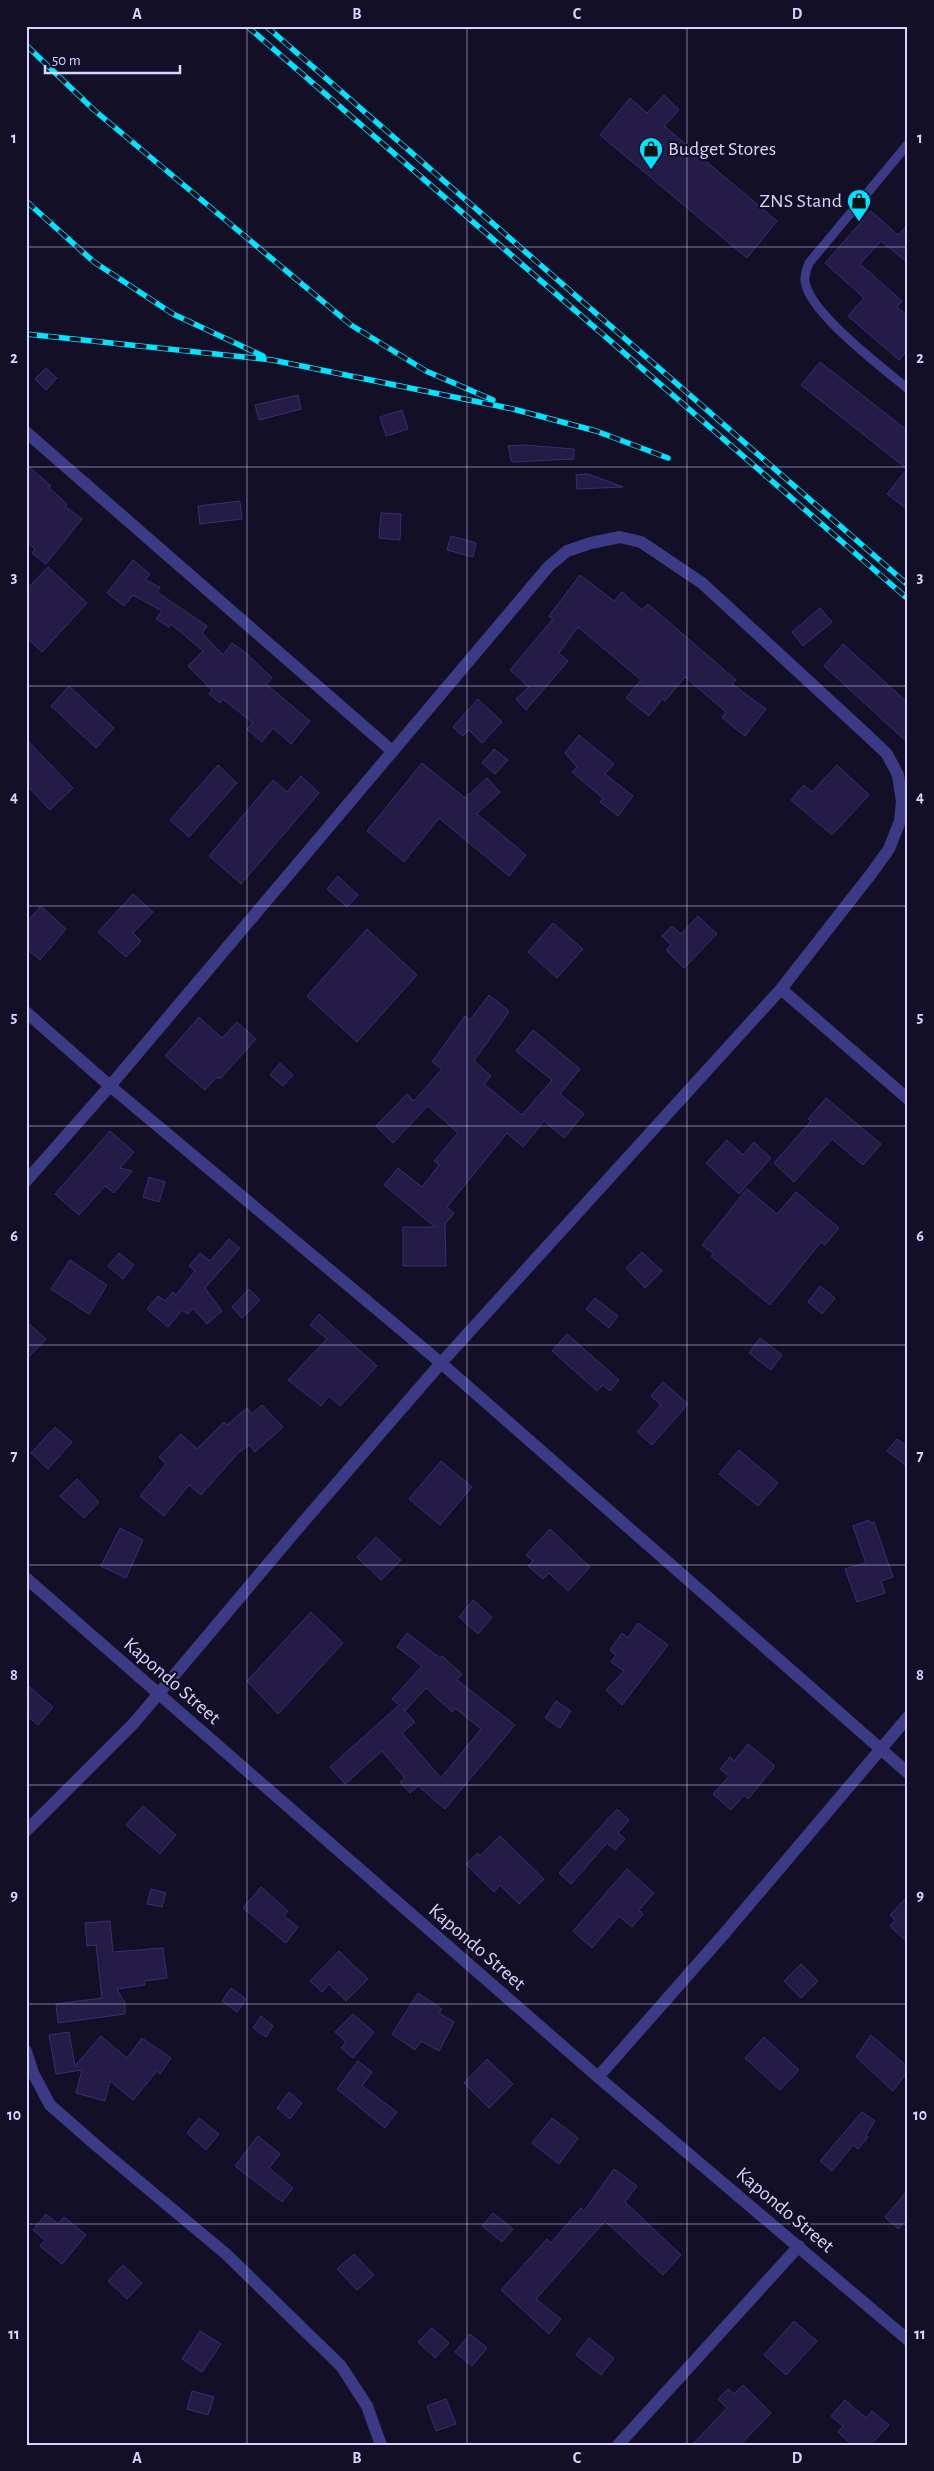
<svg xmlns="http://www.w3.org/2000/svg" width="934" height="2471" font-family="'Alegreya Sans',sans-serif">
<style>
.building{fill:#241b47;stroke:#3b2d73;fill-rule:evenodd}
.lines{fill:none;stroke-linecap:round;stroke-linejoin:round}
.lane{stroke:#3d3a85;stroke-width:9}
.street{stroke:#3d3a85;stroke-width:12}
.rail-casing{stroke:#00e5ff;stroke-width:5.5}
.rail{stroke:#130f26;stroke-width:4;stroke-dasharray:11;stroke-linecap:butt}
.grid{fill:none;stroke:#d9d4ff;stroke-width:1;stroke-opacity:0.55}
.labels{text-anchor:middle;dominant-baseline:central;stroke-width:4.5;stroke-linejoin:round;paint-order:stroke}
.poi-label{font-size:20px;fill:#d9d4ff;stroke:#130f26;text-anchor:start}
.street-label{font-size:20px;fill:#d9d4ff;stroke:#130f26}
.neatline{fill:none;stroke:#d9d4ff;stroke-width:2}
.grid-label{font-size:16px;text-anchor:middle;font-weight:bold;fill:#d9d4ff}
</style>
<rect width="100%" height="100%" fill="#130f26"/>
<path class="building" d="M664 95 679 110 664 126 777 221 747 258 600 135 630 98 647 113Z
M871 211 898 235 908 224V263L881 241 860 264 902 301 897 307 908 316V349L899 360 848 316 864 298 825 263Z
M820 362 908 431V510L887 494 907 469 801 385Z
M46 368 57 378 46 390 35 379Z
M298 395 301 409 259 420 255 405Z
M402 410 408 429 386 436 380 417Z
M524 445 574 449V459L512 462 508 446Z
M26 464 51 486 49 488 67 504 65 506 82 519 46 564 32 553 35 549 26 542Z
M587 474H588L623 487 577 489 576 475Z
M240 501 242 519 200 524 198 506Z
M381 513 401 514 400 540 379 538Z
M451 536 476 543 473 557 447 550Z
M133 560 150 574 145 580 160 587 157 592 207 626 202 633 223 655 232 643 246 653 272 678 266 684 310 721 291 744 273 728 262 742 247 729 253 723 223 699 220 703 209 694 212 690 188 666 203 651 171 624 169 627 156 619 162 611 133 595 124 606 107 593Z
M48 567 87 603 42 652 26 637V590Z
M580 575 614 601 622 592 642 610 648 604 736 680 732 684 766 709 745 736 722 718 726 712 685 677 665 701 662 699 649 716 626 698 641 680 578 627 559 653 568 661 526 710 516 699 529 687 510 670 553 619 549 616Z
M820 608 832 622 803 646 792 632Z
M843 644 908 703V743L824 666Z
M69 686 114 728 96 748 51 706Z
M478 699 502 722 482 743 469 730 463 736 453 727Z
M579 735 614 764 605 774 633 796 618 816 600 802 603 798 572 772 577 767 565 753Z
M26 739 73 788 50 810 26 785Z
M494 749 508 760 495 774 482 763Z
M422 763 465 798 487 778 500 792 477 814 526 855 509 876 439 818 404 862 367 831Z
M218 765 237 783 189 837 170 820Z
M837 765 869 795 832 835 791 800 804 785 812 792Z
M301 776 319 793 241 884 209 856 273 780 287 792Z
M338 876 358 895 347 907 327 889Z
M133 894 153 912 133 933 141 941 126 957 98 932Z
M41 906 66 929 40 960 26 948V923Z
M698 916 717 934 684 968 666 950 671 945 662 936 672 926 681 934Z
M553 923 583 949 557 978 528 952Z
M367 929 417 975 357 1042 307 996Z
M489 995 508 1010V1013L474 1061 491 1076 484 1084 522 1115 552 1080 516 1051 533 1030 580 1069 560 1094 584 1114 564 1138 544 1121 523 1147 507 1133 447 1207 454 1213 445 1224 446 1266H403V1227H435L384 1185 398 1168 422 1187 439 1165 434 1161 458 1133 428 1106 393 1143 376 1126 407 1094 414 1101 442 1069 432 1062 465 1016 470 1020Z
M199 1017 222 1038 237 1022 256 1039 221 1078H216L205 1090 165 1056Z
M280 1063 293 1075 283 1086 270 1075Z
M826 1098 881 1144 863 1165 832 1139 794 1182 774 1163 811 1121 808 1119Z
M110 1131 134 1152 120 1168 132 1171 114 1193 105 1186 79 1215 55 1194Z
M727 1140 743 1155 754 1142 771 1158 739 1194 706 1163Z
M149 1177 165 1182 159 1202 143 1197Z
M747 1189 777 1214 796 1192 839 1228 825 1245 821 1242 770 1305 711 1256 714 1254 702 1245Z
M229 1239 240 1248 205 1288 222 1311 207 1324 193 1308 188 1314 182 1310 168 1327 147 1309 158 1296 165 1301 173 1292 176 1295 195 1271 189 1266 200 1253 210 1261Z
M642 1252 662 1271 645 1288 626 1268Z
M119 1253 134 1265 123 1279 108 1266Z
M70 1260 107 1285 89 1314 51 1289Z
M820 1286 835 1298 822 1314 808 1302Z
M249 1289 260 1300 242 1318 232 1307Z
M595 1298 618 1316 609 1328 586 1309Z
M319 1314 377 1366 340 1406 329 1396 321 1406 288 1380 327 1339 310 1325Z
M26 1321 46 1339 26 1360Z
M567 1334 619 1380 610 1391 603 1385 597 1391 552 1351Z
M760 1338 782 1355 771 1370 749 1353Z
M663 1382 688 1404 652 1445 637 1432 661 1405 651 1396Z
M262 1405 283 1427 255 1452 249 1445 238 1453 201 1495 189 1485 164 1516 140 1496 166 1464 159 1457 181 1434 197 1449 224 1422 227 1425 247 1408 252 1414Z
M55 1427 72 1442 48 1469 31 1453Z
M897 1439 908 1447V1467L887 1451Z
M739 1450 778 1483 758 1506 719 1474Z
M441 1461 472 1487 440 1525 409 1499Z
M77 1479 99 1502 84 1518 60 1496Z
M869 1520 870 1523 874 1522 893 1577 881 1581 885 1593 857 1602 845 1569 866 1563 853 1526Z
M120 1528 143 1540 126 1578 101 1566Z
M550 1529 590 1567 568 1591 549 1573 543 1579 528 1566 533 1561 526 1555Z
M376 1537 401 1560 381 1580 357 1557Z
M473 1600 492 1617 478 1634 459 1617Z
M311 1612 343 1643 278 1714 247 1681Z
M638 1623 668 1645 622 1705 606 1690 624 1671 611 1662 616 1655 610 1650 622 1633 628 1638Z
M407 1633 440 1658 442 1656 462 1674 457 1680 515 1725 445 1809 418 1786 410 1793 400 1782 405 1778 382 1751 345 1784 330 1767 399 1705 392 1699 422 1666 397 1647ZM426 1688 452 1712 455 1708 481 1729 441 1778 402 1733 415 1722 403 1709 405 1711Z
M26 1684 53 1707 38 1725 26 1715Z
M556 1701 571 1711 560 1728 545 1718Z
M748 1744 775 1766 748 1799 744 1795 731 1810 713 1794 729 1776 720 1769 730 1757 734 1761Z
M143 1806 176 1835 160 1854 126 1825Z
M617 1809 629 1820 618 1833 625 1839 615 1850 607 1843 571 1884 559 1873Z
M500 1836 544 1879 519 1904 500 1885 494 1892 466 1864 478 1853 480 1856Z
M627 1869 654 1893 639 1910 643 1914 632 1927 619 1916 592 1948 573 1931Z
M261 1887 288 1911 284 1916 298 1927 286 1943 243 1908Z
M151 1889 166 1893 162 1907 147 1904Z
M908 1896V1943L890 1926 895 1920 890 1915Z
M110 1921 113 1952 163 1948 167 1978 144 1981 145 1985 117 1989 125 2003V2014L58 2023 56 2004 102 1998 96 1945 87 1946 85 1923Z
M339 1951 368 1979 346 2001 329 1984 322 1992 310 1981Z
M801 1964 818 1981 801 1998 784 1981Z
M231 1988 246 1999 237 2012 222 2001Z
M418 1993 442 2009 439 2013 454 2022 439 2051 421 2041 415 2050 392 2034Z
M353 2014 374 2032 353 2058 341 2048 346 2042 335 2032Z
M261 2016 273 2026 266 2037 253 2028Z
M69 2032 75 2066 101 2036 127 2058 142 2038 171 2058 160 2074 157 2071 133 2100 110 2081 105 2101 76 2093 82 2070 56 2074 49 2035Z
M871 2035 908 2067V2071L893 2091 856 2057Z
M764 2037 799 2070 780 2090 745 2058Z
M487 2059 513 2084 489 2108 464 2083Z
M358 2061 372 2072 362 2086 397 2112 385 2128 337 2089Z
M289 2092 302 2103 290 2119 277 2108Z
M862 2112 875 2121 866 2135 868 2137 858 2149 853 2145 832 2171 820 2161Z
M199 2118 219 2134 206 2150 187 2133Z
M552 2118 578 2138 559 2164 532 2143Z
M258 2136 280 2154 269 2168 293 2188 282 2202 235 2166Z
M614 2169 637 2186 625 2202 681 2255 663 2275 605 2221 536 2299 561 2319 549 2334 501 2290 547 2239 551 2243 581 2208 584 2211Z
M908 2190V2218L898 2229 885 2217Z
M493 2213 513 2229 502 2242 482 2226Z
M46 2214 58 2224 64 2217 86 2235 62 2264 40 2246 45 2240 33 2230Z
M354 2254 374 2275 357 2290 337 2269Z
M123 2265 142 2283 127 2299 108 2281Z
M794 2321 817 2341 786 2375 764 2355Z
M432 2328 449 2343 435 2358 418 2342Z
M200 2331 221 2344 202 2372 182 2359Z
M470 2334 487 2348 472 2366 455 2352Z
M589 2338 614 2358 601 2375 576 2355Z
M743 2385 771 2413 740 2445H692L727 2408 718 2399 728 2389 734 2394Z
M192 2391 214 2397 208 2415 187 2409Z
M446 2399 456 2424 436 2431 427 2406Z
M845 2400 866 2418 872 2411 889 2425 871 2445H852L838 2432 843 2426 831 2416Z"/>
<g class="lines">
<path class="lane" d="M908 144 809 263C807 268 804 276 805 281 808 312 883 368 908 389"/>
<path class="street" d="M26 432 391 750
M781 989 908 1099
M26 1012 110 1086 441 1363 908 1773
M26 1181 110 1086 549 566 567 551 591 543 620 537 641 542 702 583 867 735 887 754 898 775 902 802 900 821 889 849 871 874 781 989 441 1363 305 1520 134 1723 26 1831
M26 1578 598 2077 908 2340
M26 2051 33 2073 50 2105 98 2147 226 2254 341 2366 367 2406 381 2445
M598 2077 724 1934 908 1717
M618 2445 799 2246"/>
<g class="rail-casing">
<path id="rail" d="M247 26 908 599
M266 26 908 585
M26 45 94 110 351 325 426 371 493 400
M26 201 94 262 173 314 263 356
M26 334 272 360 513 409 596 431 668 458"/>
</g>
<use href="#rail" class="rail"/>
</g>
<path class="grid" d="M247 26V2445M467 26V2445M687 26V2445M26 247H908M26 467H908M26 686H908M26 906H908M26 1126H908M26 1345H908M26 1565H908M26 1785H908M26 2004H908M26 2224H908"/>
<defs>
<g id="shop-pin" transform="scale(1.25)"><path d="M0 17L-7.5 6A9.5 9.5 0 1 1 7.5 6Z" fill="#00e5ff" stroke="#130f26"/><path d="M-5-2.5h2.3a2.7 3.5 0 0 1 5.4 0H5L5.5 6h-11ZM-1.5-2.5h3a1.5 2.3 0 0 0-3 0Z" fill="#111"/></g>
</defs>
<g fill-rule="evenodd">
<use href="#shop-pin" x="651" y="149"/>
<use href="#shop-pin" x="859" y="201"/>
</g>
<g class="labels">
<g class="poi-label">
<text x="668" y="149">Budget Stores</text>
<text x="842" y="201" text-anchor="end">ZNS Stand</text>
</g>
<g class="street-label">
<text transform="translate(172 1681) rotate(41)">Kapondo Street</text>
<text transform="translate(477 1947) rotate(41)">Kapondo Street</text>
<text transform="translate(785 2210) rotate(40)">Kapondo Street</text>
</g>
</g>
<rect width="934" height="2471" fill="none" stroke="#130f26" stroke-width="55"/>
<path d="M45 65v8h135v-8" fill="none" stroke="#d9d4ff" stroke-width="2.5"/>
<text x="52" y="65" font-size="15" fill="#d9d4ff" stroke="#130f26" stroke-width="4" paint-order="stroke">50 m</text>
<rect x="28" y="28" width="878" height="2416" class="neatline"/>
<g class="grid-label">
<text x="137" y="19">A</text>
<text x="357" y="19">B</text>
<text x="577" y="19">C</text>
<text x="797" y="19">D</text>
<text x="14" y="143">1</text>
<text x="920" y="143">1</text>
<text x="14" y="363">2</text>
<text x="920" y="363">2</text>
<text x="14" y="582">3</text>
<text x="920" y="582">3</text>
<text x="14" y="802">4</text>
<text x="920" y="802">4</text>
<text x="14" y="1022">5</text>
<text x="920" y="1022">5</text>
<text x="14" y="1241">6</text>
<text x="920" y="1241">6</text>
<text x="14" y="1461">7</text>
<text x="920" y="1461">7</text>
<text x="14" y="1680">8</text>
<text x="920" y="1680">8</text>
<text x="14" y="1900">9</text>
<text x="920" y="1900">9</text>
<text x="14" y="2120">10</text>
<text x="920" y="2120">10</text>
<text x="14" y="2339">11</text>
<text x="920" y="2339">11</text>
<text x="137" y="2463">A</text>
<text x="357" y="2463">B</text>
<text x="577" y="2463">C</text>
<text x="797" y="2463">D</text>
</g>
</svg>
